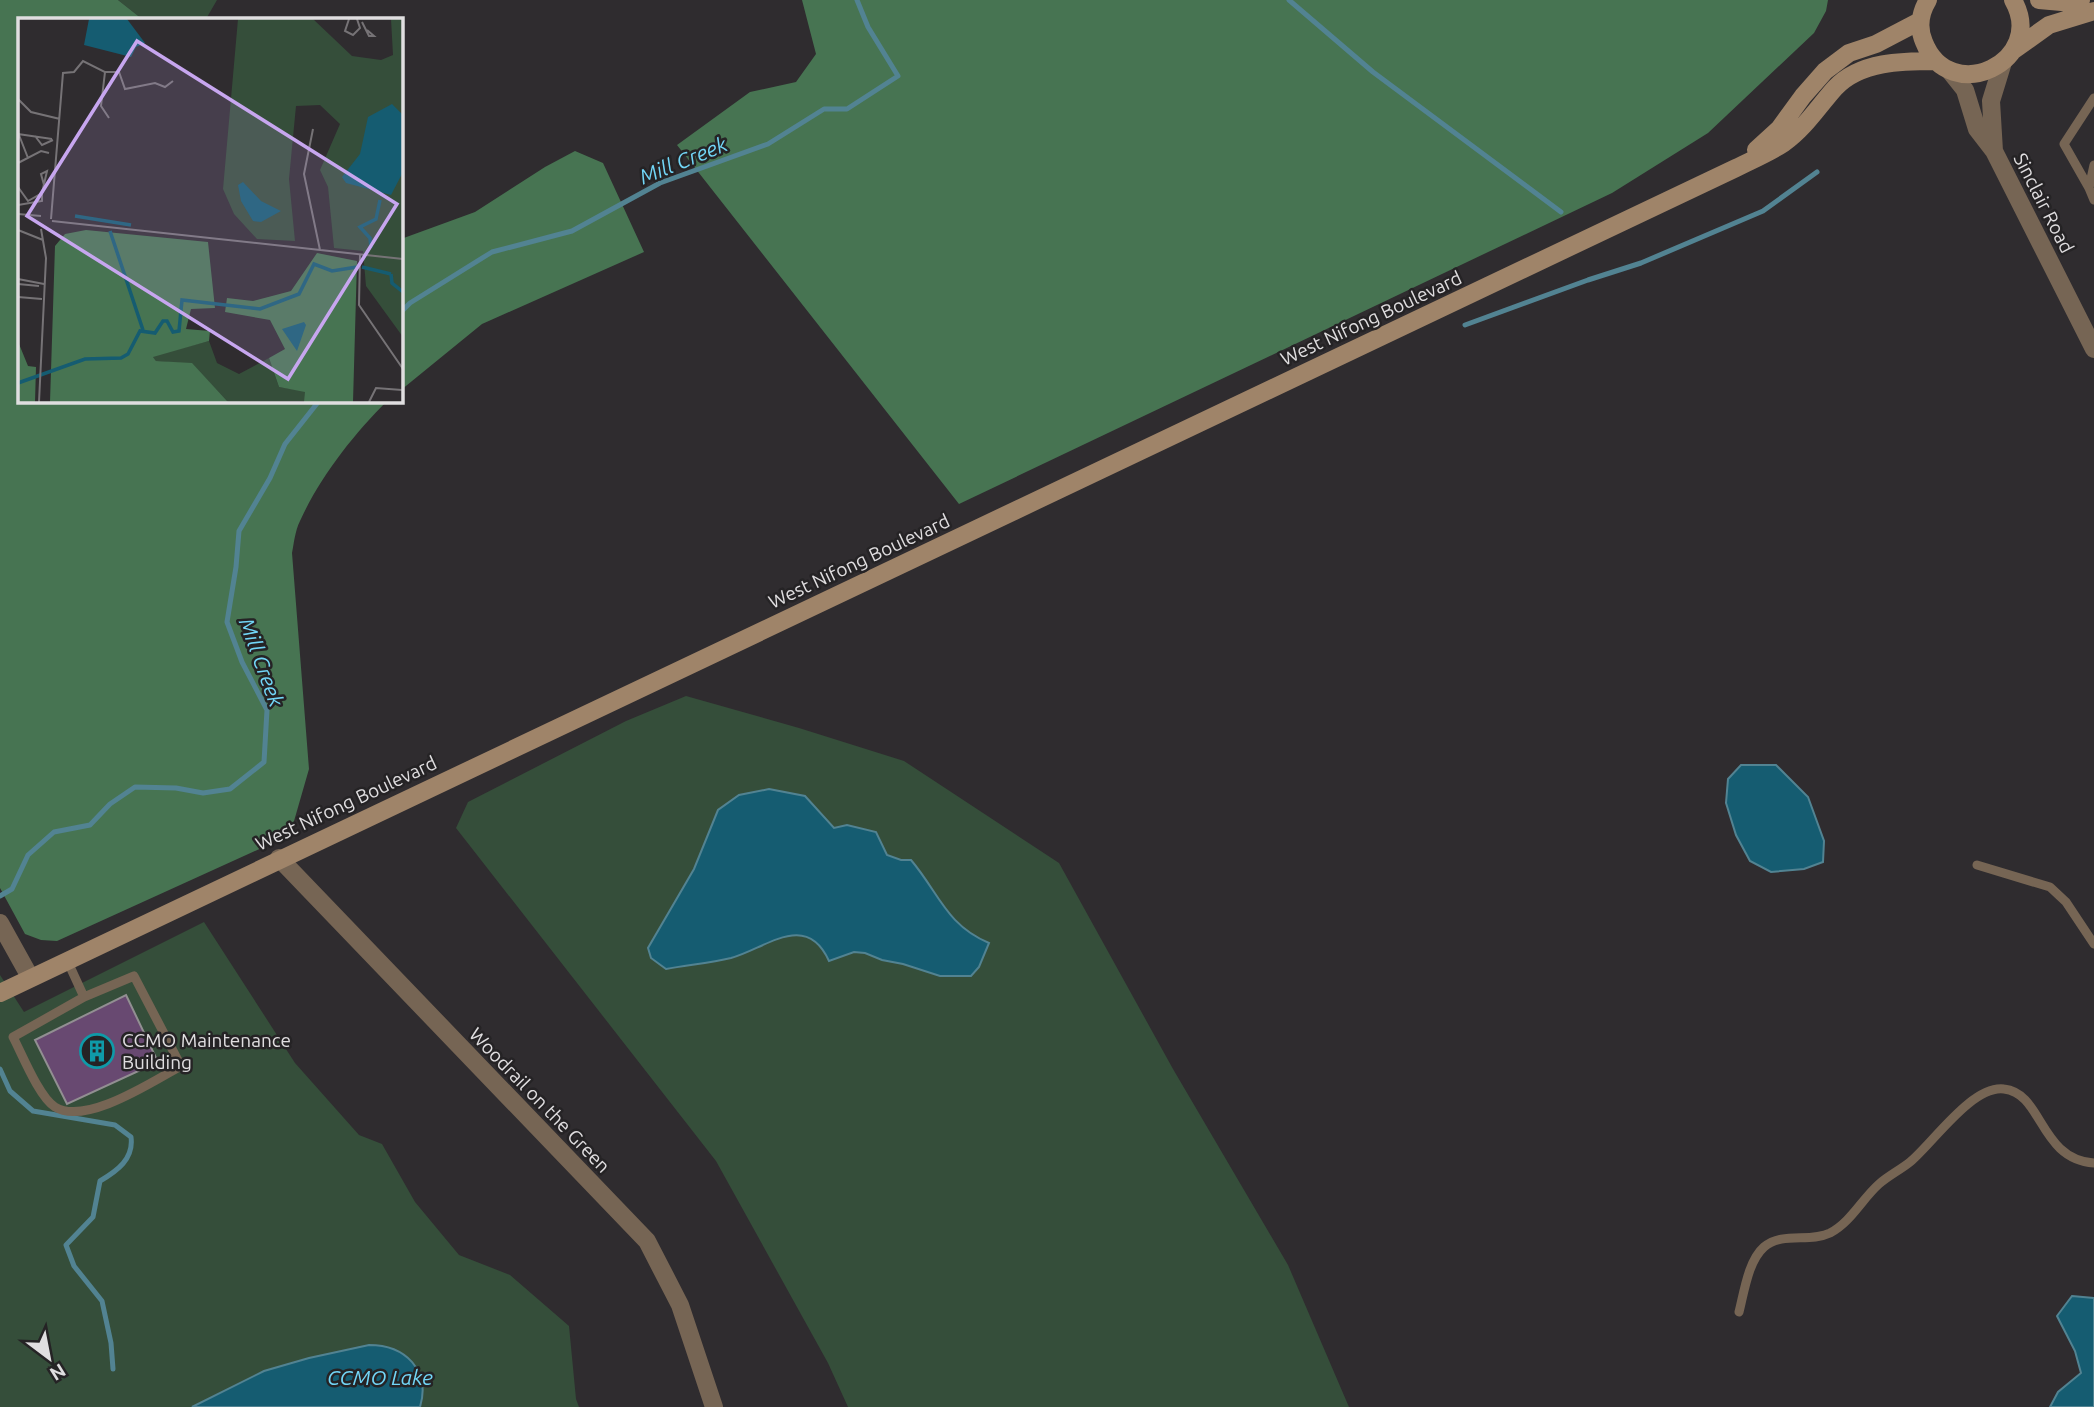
<svg xmlns="http://www.w3.org/2000/svg" width="2094" height="1407" font-family="Ubuntu,sans-serif">
<style>
.green{fill:#354e3a}
.forest{fill:#477452}
.water{fill:#155c71;stroke:#528392;stroke-width:2}
.lines{fill:none;stroke-linecap:round;stroke-linejoin:round}
.stream{stroke:#528392;stroke-width:5}
.building{fill:#684971;stroke:#928f92;stroke-width:2}
.lane{stroke:#766554;stroke-width:9}
.street{stroke:#766554;stroke-width:18}
.secondary{stroke:#9f8469;stroke-width:18}
.labels{text-anchor:middle;dominant-baseline:central;stroke-width:5;stroke-linejoin:round;paint-order:stroke}
.street-label{font-size:19px;fill:#e0dee0;stroke:#252325}
.poi-label{font-size:19px;fill:#e0dee0;stroke:#252325;text-anchor:start}
.water-label{font-size:21px;font-style:italic;fill:#72d6f7;stroke:#252325}
.inset-river{fill:none;stroke:#155c71;stroke-width:3.5}
.inset-road{fill:none;stroke:#767376;stroke-width:2}
.view{fill:#c7a6ef;fill-opacity:0.15;stroke:#c7a6ef;stroke-width:3.5}
.inset-edge{fill:none;stroke:#e0dee0;stroke-width:3.5}
</style>
<rect width="100%" height="100%" fill="#2f2c2f"/>
<path class="green" d="M118 0H217L206 19H142Z
M686 696 799 728 904 761 1059 863 1173 1069 1288 1265 1349 1407H848L828 1363 716 1161 456 828 468 802 626 721Z
M204 922 295 1063 359 1135 382 1144 415 1202 459 1255 510 1275 569 1326 576 1399 579 1407H0V975L24 1012Z"/>
<path class="forest" d="M0 0H118L142 19H19V401H387C353 435 320 477 300 521 295 531 294 543 292 553L309 769 290 835 57 941 41 940 25 934 0 888Z
M802 0H1828L1826 11 1814 33 1708 133 1612 193 959 504 677 145 750 92 796 82 816 54Z
M575 151 603 163 644 252 482 324 401 390V239L475 212 545 167Z"/>
<path class="water" d="M1741 765H1776L1808 797 1824 841 1823 862 1804 869 1771 872 1750 861 1736 835 1726 803 1728 779Z
M769 789 805 796 834 828 847 825 876 832 887 855 901 860H911C939 893 946 925 989 943L979 967 971 976H940L903 964 882 960 865 953 854 952 829 961C806 910 765 949 731 958 710 963 687 965 666 969L651 958 648 948 694 869 718 810 739 795Z
M2072 1296 2094 1298V1407H2050L2058 1392 2081 1373 2075 1351 2057 1316Z
M369 1345C405 1345 431 1370 420 1407H192L264 1371 309 1358Z"/>
<g class="lines">
<path class="stream" d="M1289 0 1373 72 1561 212
M401 312 410 303 492 252 572 231 660 183 768 144 824 109H847L898 76 868 27 857 0
M1465 325 1588 280 1641 263 1763 211 1817 172
M0 896 12 889 28 855 54 832 90 825 110 804 135 787 176 788 203 793 230 789 264 762 267 710 242 662 227 622 236 567 239 531 270 478 285 444 319 401
M0 1069 10 1091 33 1111 115 1125 131 1137C134 1159 117 1171 100 1181L93 1217 66 1245 74 1266 102 1301 111 1343 113 1369"/>
</g>
<path class="building" d="M126 995 158 1062 67 1104 35 1040Z"/>
<g class="lines">
<path class="lane" d="M2094 165 2089 188 2094 200
M2089 188 2064 144 2094 98
M1977 865 2050 887 2066 902 2094 944
M67 960 84 997
M134 976 181 1066C153 1081 86 1126 55 1107 39 1097 22 1054 13 1037L84 997Z
M1739 1312C1744 1293 1748 1261 1764 1247 1783 1231 1809 1243 1830 1233 1851 1222 1862 1199 1879 1184 1888 1176 1900 1170 1910 1162 1933 1143 1972 1085 2004 1089 2043 1093 2039 1159 2094 1163"/>
<path class="street" d="M1949 70 1965 90 1977 129 1994 151 2094 349
M1994 151 1991 101 2003 62
M279 858 647 1241 680 1305 714 1407
M0 923 30 977"/>
<path class="secondary" d="M1928 0C1920 13 1918 28 1924 42 1950 108 2048 61 2013 0
M2039 0 2073 3 2081 0
M2014 50 2049 25 2094 11
M1756 150 1779 129 1803 96 1825 71 1849 53 1876 44 1920 21
M0 993 1736 168C1752 160 1769 153 1784 143 1805 128 1818 107 1835 88 1860 61 1903 61 1936 61"/>
</g>
<defs>
<g id="building-ring" transform="scale(1.75)"><circle r="9.5" fill="#252325" stroke="#0f9aa8" stroke-width="1.5"/><path d="M-4-6H4V6H1V3H-1V6H-4ZM-2.5-4.3h1.7v1.8h-1.7ZM.8-4.3h1.7v1.8H.8ZM-2.5-1h1.7V.8h-1.7ZM.8-1h1.7V.8H.8Z" fill="#0f9aa8"/></g>
</defs>
<g fill-rule="evenodd">
<use href="#building-ring" x="97" y="1051"/>
</g>
<g class="labels">
<g class="street-label">
<text transform="translate(2044 203) rotate(63)">Sinclair Road</text>
<text transform="translate(1371 318) rotate(-25)">West Nifong Boulevard</text>
<text transform="translate(859 561) rotate(-25)">West Nifong Boulevard</text>
<text transform="translate(346 803) rotate(-25)">West Nifong Boulevard</text>
<text transform="translate(540 1100) rotate(46)">Woodrail on the Green</text>
</g>
<g class="poi-label">
<text x="122" y="1040">CCMO Maintenance<tspan x="122" dy="22">Building</tspan></text>
</g>
<g class="water-label">
<text transform="translate(683 160) rotate(-22)">Mill Creek</text>
<text transform="translate(262 662) rotate(70)">Mill Creek</text>
<text x="380" y="1377">CCMO Lake</text>
</g>
</g>
<g transform="translate(18 18)">
<rect width="385" height="385" fill="#2f2c2f"/>
<path d="M220 1H295L334 38 363 42 375 37 373 1H385V319L348 268 345 233 316 230 310 169 302 152 322 106 302 87 278 88 271 161 277 223 239 221 216 196 205 171ZM191 323 199 345 221 356 251 340 261 369 288 373 289 383 210 384 174 346 138 343 134 338Z" fill="#354e3a"/>
<path d="M68 212 190 224 197 290 173 291 168 311 192 313 191 323 135 339 138 343 174 345 210 384H32L37 228 47 216ZM299 235 339 243 335 384H286L287 374 261 369 251 340 267 331 252 302 207 294 209 280 235 283 273 273ZM1 326 10 348 18 349 17 384H0Z" fill="#477452"/>
<path d="M71 1H109L127 25 118 29 113 39 66 27ZM374 86 385 97V154L373 177 328 165 324 159 342 136 350 99ZM225 164 243 183 263 193 243 204 235 203 223 183 220 167ZM286 304 288 307 279 333 264 311Z" fill="#155c71"/>
<path class="inset-river" d="M57 198 113 207M92 213 125 312M353 230 352 220 342 209 358 201 362 182M344 249 373 256M373 256 374 265 385 274M0 365 67 341 103 340 110 336 122 313 137 315 145 303H149L155 314 161 313 164 282 242 291 281 276 296 246 314 253 339 249"/>
<path class="inset-road" d="M331 1 327 13 335 17 342 10 339 1M344 4 351 18H356L349 12M87 54H101L107 71 137 65 147 69 155 63M0 81 13 94 42 101M295 111 286 156 302 232M0 116 34 121M1 117 10 140M17 118 24 127 35 122M0 145 23 133 31 135M0 169 10 183 24 175 29 153 23 156 26 167M0 187 24 183V175M0 196 23 198M33 201 45 55 56 54 65 43 87 54 83 88 91 100M34 203 385 241M0 212 25 222M342 237 341 287 385 351M0 261 26 266M0 266 21 268M0 279 24 281M21 384 28 240 23 211M351 384 358 370 384 372"/>
<path class="view" d="M119 23 379 186 270 361 9 198Z"/>
<rect width="385" height="385" class="inset-edge"/>
</g>
<g transform="translate(49 1358) rotate(148)" stroke="#252325" stroke-width="5" paint-order="stroke">
<path d="M0-5L12 26L0 18L-12 26Z" fill="#e0dee0"/>
<text y="-10" font-size="19" font-weight="bold" text-anchor="middle" fill="#e0dee0">N</text>
</g>
</svg>
